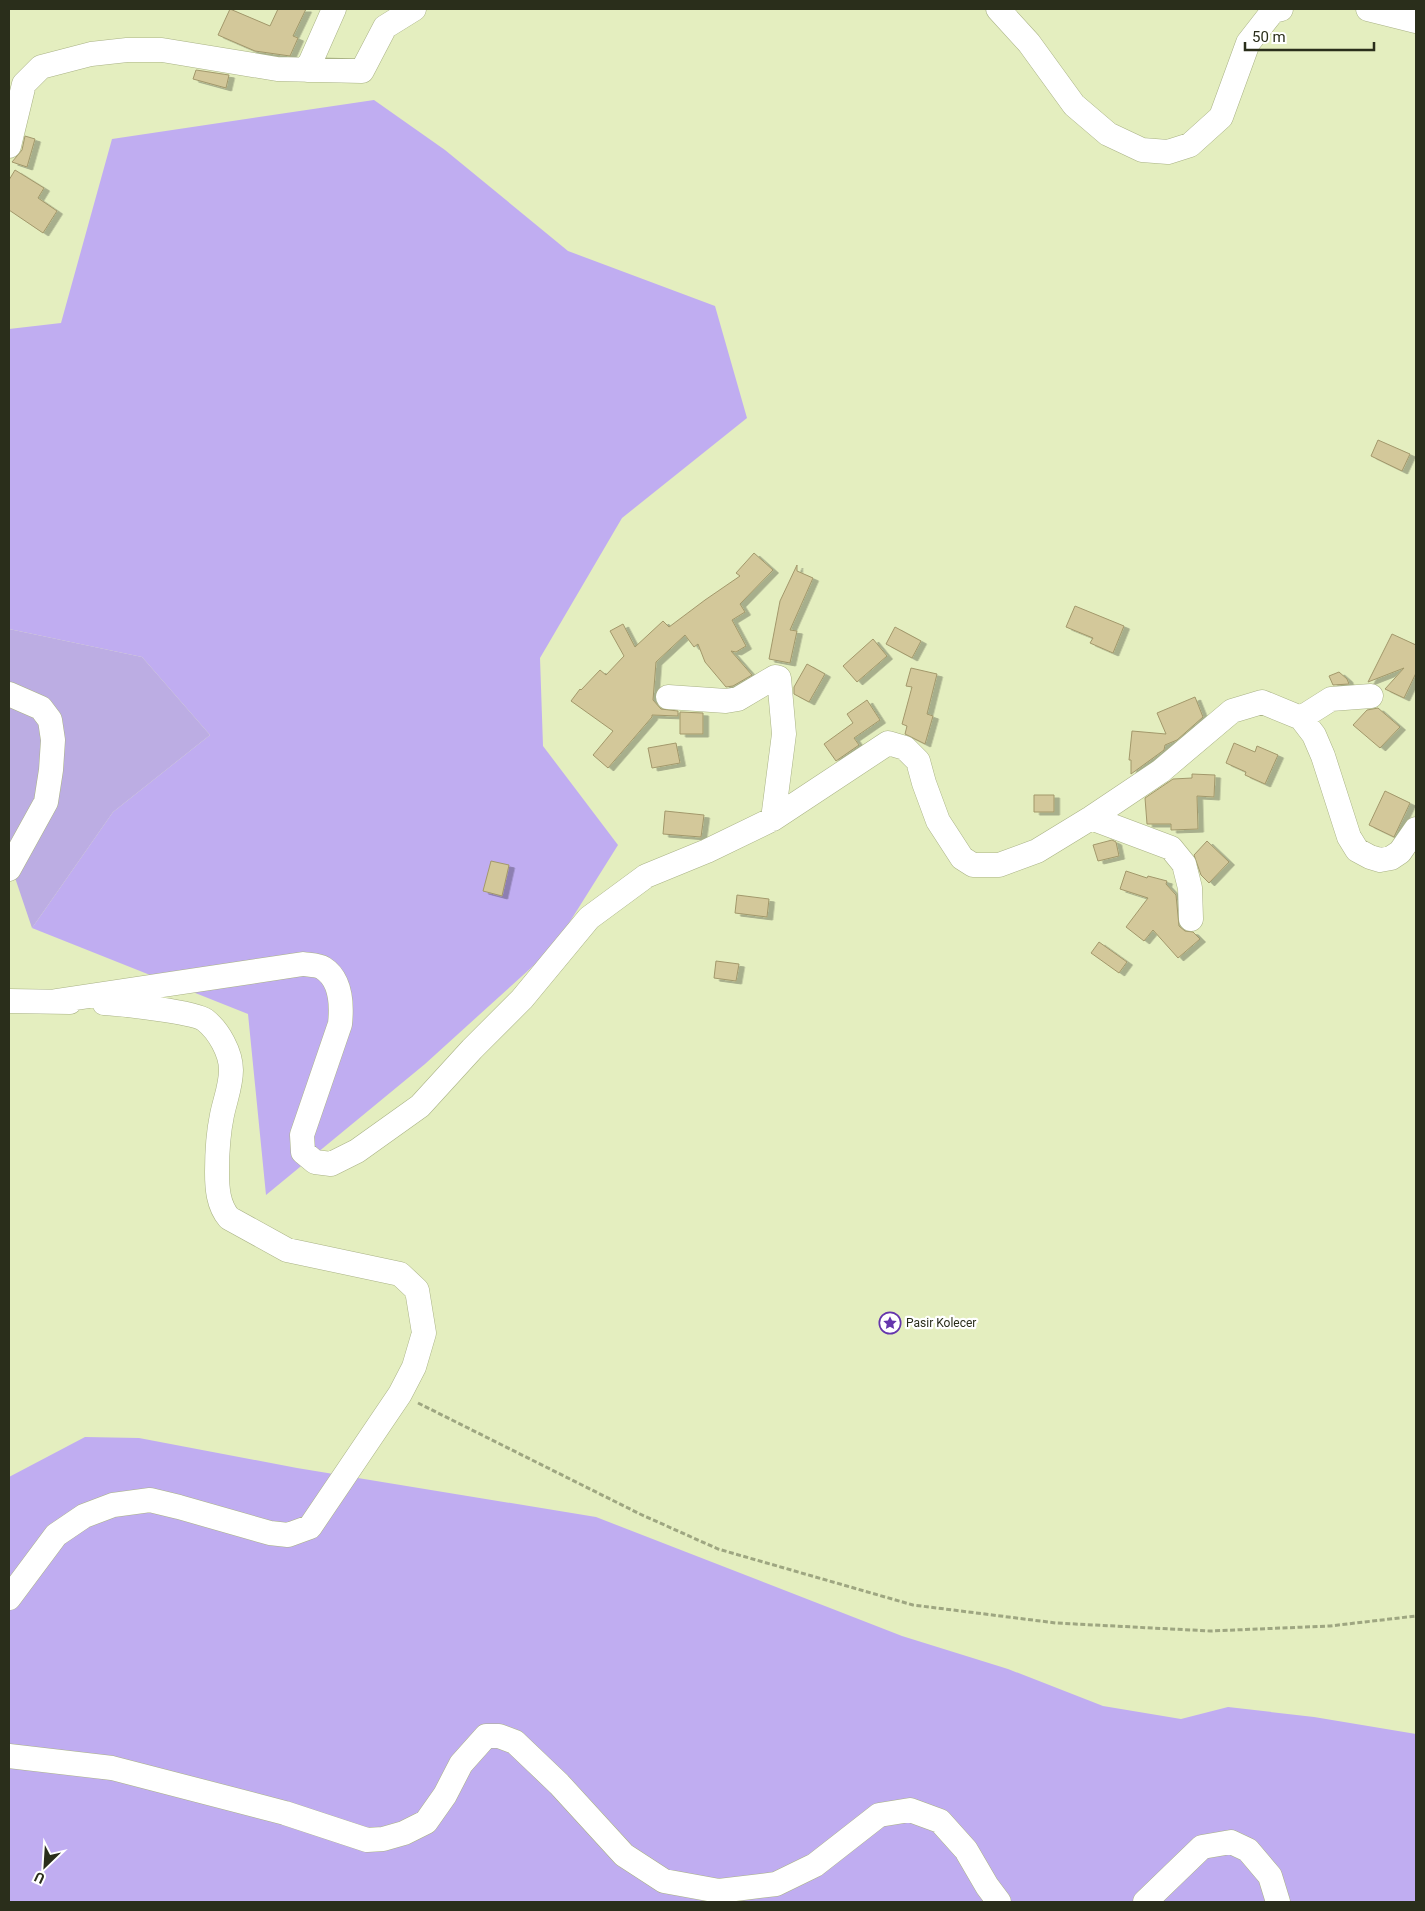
<svg xmlns="http://www.w3.org/2000/svg" width="1425" height="1911" font-family="Roboto,sans-serif">
<style>
.green{fill:#bcade3}
.forest{fill:#c0adf1}
.building{fill:#d3c89a;stroke:#a2986b;filter:url(#shadow)}
.lines{fill:none;stroke-linecap:round;stroke-linejoin:round}
.minor-casing{stroke:#a9b285;stroke-width:25}
.path{stroke:#9ea681;stroke-width:3;stroke-dasharray:5 2.5;stroke-linecap:butt}
.minor{stroke:#fff;stroke-width:24}
.labels{text-anchor:middle;dominant-baseline:central;stroke-width:4.5;stroke-linejoin:round;paint-order:stroke}
.poi-label{font-size:12px;fill:#2a2e1b;stroke:#fff;text-anchor:start}
</style>
<defs>
<filter id="shadow"><feDropShadow dx="5.5" dy="3" stdDeviation="0" flood-color="#0004"/></filter>
</defs>
<rect width="100%" height="100%" fill="#e4eebf"/>
<path class="green" d="M9 629 142 657 210 735 113 812 32 928 9 860Z"/>
<path class="forest" d="M374 100 445 150 568 251 715 306 747 418 622 518 540 658 543 746 618 845 554 947 425 1064 266 1195 248 1014 32 928 113 812 210 735 142 657 9 629V329L61 323 112 139Z
M85 1437 139 1438 297 1468 596 1517 902 1636 1008 1669 1103 1706 1181 1719 1228 1707 1314 1717 1416 1734V1902H9V1477Z"/>
<path class="building" d="M230 9 270 26 278 9H306L293 36 298 38 290 56 255 51 218 35Z
M196 70 229 75 226 88 193 79Z
M25 136 35 139 27 167 12 162 22 150Z
M15 170 44 188 38 198 57 211 43 233 9 210V180Z
M1378 440 1410 454 1402 471 1371 456Z
M754 553 773 570 740 604 745 612 732 620 746 646 736 652 731 651 752 675 733 686 726 687 705 662 698 644 694 647 685 635 656 662 653 700 661 709 678 711V716L652 715V717L608 768 593 755 613 731 571 701 580 689 581 690 600 670 606 675 624 656 610 631 623 624 635 647 663 621 669 627 705 600 740 576 736 573Z
M797 565V571L813 578 790 630 797 631 790 663 769 659 780 601Z
M1075 606 1124 626 1113 653 1090 643 1093 638 1066 627Z
M895 627 921 641 912 658 886 644Z
M1392 634 1416 645V673L1404 698 1385 689 1404 668 1368 682Z
M873 639 887 656 857 682 843 666Z
M807 664 825 674 809 702 794 694V687Z
M911 668 937 674 927 714 933 716 925 744 905 734 907 726 902 724 912 687 906 686Z
M1339 672 1347 679 1349 684 1333 685 1329 676Z
M1195 697 1203 717 1177 740 1165 745 1164 750 1131 774V760H1129L1132 731 1166 734 1157 713Z
M867 700 880 720 854 738 859 745 836 761 824 744 853 723 847 714Z
M1378 708 1400 727 1380 748 1353 725 1367 710Z
M680 712 703 713V734H680Z
M676 743 680 763 652 768 648 748Z
M1234 743 1255 752 1257 746 1278 755 1265 784 1245 775 1246 772 1226 763Z
M1192 774 1215 775 1214 797 1197 796 1198 829 1171 830V824H1147L1145 798 1173 779 1192 778Z
M1385 791 1410 803 1394 837 1369 825Z
M1034 795H1054V812H1034Z
M665 811 704 815 701 837 663 834Z
M1112 840 1116 842 1119 856 1098 861 1093 845Z
M1207 841 1229 862 1209 883 1201 875 1194 855Z
M491 861 509 865 502 896 483 891Z
M1126 871 1147 878 1148 876 1167 881 1166 884 1176 895 1179 926 1185 931 1193 932 1200 939 1178 958 1153 930 1144 941 1126 927 1148 898 1120 889Z
M737 895 769 899 767 917 735 913Z
M1099 942 1127 962 1119 973 1091 953Z
M716 961 739 964 736 981 714 978Z"/>
<g class="lines">
<g class="minor-casing">
<path id="minor" d="M998 9 1029 43 1074 105 1108 134 1142 150 1168 152 1190 145 1221 117 1248 43 1273 11 1281 9
M1368 9 1416 21
M307 70 334 9
M9 146 24 84 41 67 91 54 127 50H162L277 69 362 71 385 27 414 9
M9 694 41 708 50 720 53 740 51 770 46 802 9 869
M668 697 726 701 738 699 775 677 779 678 784 734 773 819
M1301 718 1331 699 1371 696
M1091 818 1171 848 1184 864 1190 888 1191 919
M9 1001 70 1002
M56 1001 303 964C309 965 318 965 323 968 342 980 342 1005 340 1024L302 1135 303 1152 315 1162 331 1164 357 1151 420 1106 472 1049 522 999 589 918 646 876 707 851 773 819 888 743 905 748 918 761 924 783 938 821 962 858 973 865H999L1037 851 1091 818 1161 771 1232 711 1262 702 1301 718 1314 735 1323 756 1349 837 1357 850 1370 857 1380 860 1391 858 1400 852 1416 829
M9 1598 56 1535 84 1516 113 1505 150 1500 179 1507 270 1533 288 1535 310 1527 400 1394 414 1367 424 1333 417 1290 400 1274 287 1250 229 1218C218 1205 217 1188 217 1172 217 1152 218 1134 222 1115 225 1100 231 1086 231 1070 231 1053 219 1031 205 1020 194 1012 121 1004 104 1003
M9 1756 112 1768 285 1813 367 1840 383 1839 404 1833 426 1822 445 1795 461 1764 486 1736H499L515 1742 559 1784 624 1855 664 1881 719 1891 776 1884 815 1865 879 1815 910 1810 940 1821 966 1850 987 1886 999 1902
M1145 1902 1202 1847 1231 1842 1248 1850 1270 1876 1278 1902"/>
</g>
<path class="path" d="M418 1403 640 1514 718 1549 913 1605 1056 1623 1210 1631 1330 1626 1416 1616"/>
<use href="#minor" class="minor"/>
</g>
<defs>
<g id="sight-ring" transform="scale(1.125)"><circle r="9.5" fill="#fff" stroke="#6535ad" stroke-width="1.5"/><path d="M0-6L1.8-2.2L6-1.7L2.9 1.2L3.7 5.4L0 3.3L-3.7 5.4L-2.9 1.2L-6-1.7L-1.8-2.2Z" fill="#6535ad"/></g>
</defs>
<g fill-rule="evenodd">
<use href="#sight-ring" x="890" y="1323"/>
</g>
<g class="labels">
<g class="poi-label">
<text x="906" y="1323">Pasir Kolecer</text>
</g>
</g>
<rect width="1425" height="1911" fill="none" stroke="#2a2e1b" stroke-width="20"/>
<g transform="translate(45 1866) rotate(205)" stroke="#ffffff" stroke-width="4" paint-order="stroke">
<path d="M0-4L9 19L0 12L-9 19Z" fill="#2a2e1b"/>
<text y="-8" font-size="14" font-weight="bold" text-anchor="middle" fill="#2a2e1b">U</text>
</g>
<path d="M1245 42v8h129v-8" fill="none" stroke="#2a2e1b" stroke-width="2.5"/>
<text x="1252" y="42" font-size="15" fill="#2a2e1b" stroke="#ffffff" stroke-width="4" paint-order="stroke">50 m</text>
</svg>
